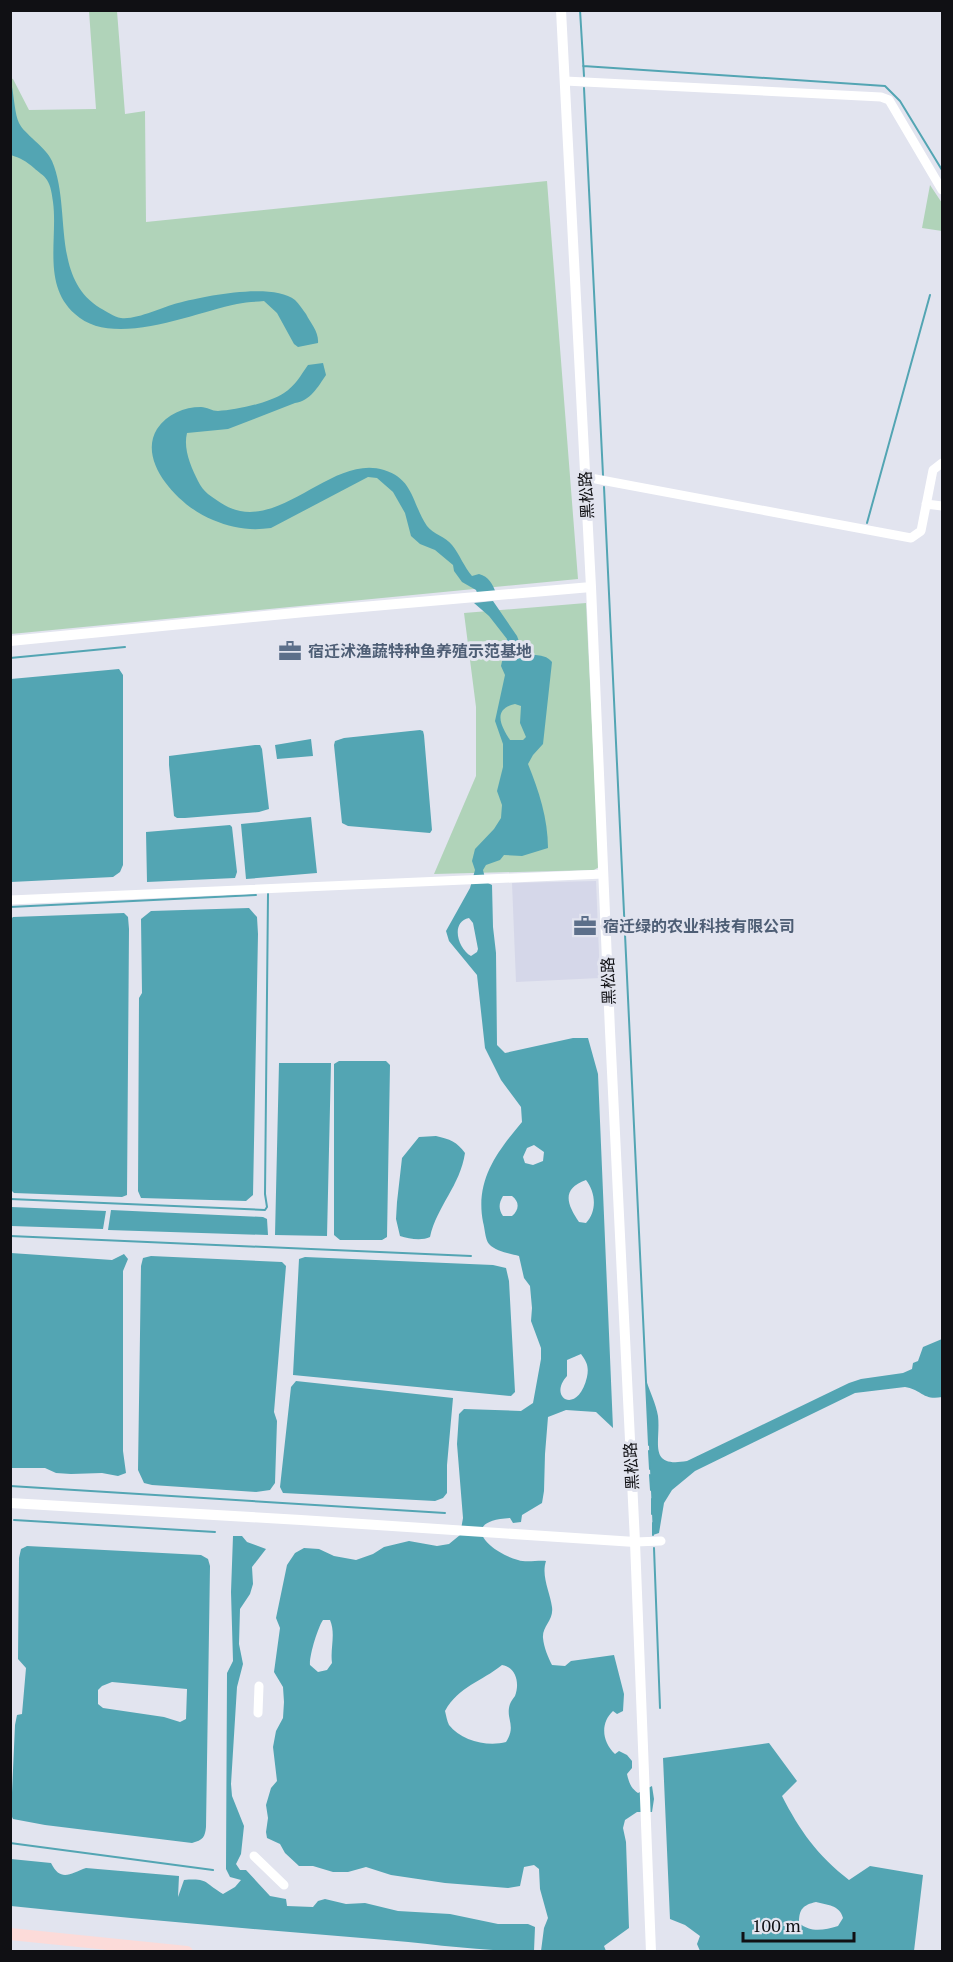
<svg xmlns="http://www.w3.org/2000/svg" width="953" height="1962" font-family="'PT Serif','Noto Sans SC',serif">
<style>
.built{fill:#d5d7e9}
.green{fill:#b0d3b9}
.water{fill:#53a5b3;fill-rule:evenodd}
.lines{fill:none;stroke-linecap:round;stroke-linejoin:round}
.stream{stroke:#53a5b3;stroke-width:2}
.minor{stroke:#fff;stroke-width:9}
.tertiary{stroke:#fff;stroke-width:10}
.secondary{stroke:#fcdbd9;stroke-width:12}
.labels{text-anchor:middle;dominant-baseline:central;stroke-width:6;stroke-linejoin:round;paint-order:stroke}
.street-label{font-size:16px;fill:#101014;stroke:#e2e4ef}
.service-label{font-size:16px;font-weight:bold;fill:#4e5e75;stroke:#e2e4ef;text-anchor:start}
</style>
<rect width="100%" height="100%" fill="#e2e4ef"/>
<path class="built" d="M596 881 600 978 516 982 512 883Z"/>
<path class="green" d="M89 11H117L125 114 145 111 146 222 547 181 578 579 11 634 10 78 13 79 29 110 96 109Z
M930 185 942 203V231L922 228Z
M586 603 599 867 594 870 434 874 476 776V707L464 613Z"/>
<path class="water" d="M10 87H12C14 97 15 115 19 123 24 134 46 147 52 161 72 208 50 277 100 308 106 311 114 317 121 318 137 320 162 307 178 303 204 296 273 282 295 300 299 304 303 310 306 314 311 324 319 332 318 343L298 347 294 344 277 313 264 301C255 302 245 302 237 304 193 313 112 349 75 314 42 285 58 239 53 202 52 195 51 186 47 180 44 175 38 172 34 168 26 161 20 158 11 155Z
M323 363 326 375C318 387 310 401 295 403L228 429 187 433C183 449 191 467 198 481 203 492 212 497 221 503 276 539 330 453 384 470 414 479 412 504 427 526 433 534 446 537 452 545 460 555 464 567 472 576L479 574C489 577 492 583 496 593L478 595 476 590 462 582 454 571 453 565 435 550 420 544 411 536 405 513 393 492 377 478 368 477 271 528C250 531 232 528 213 520 183 509 136 463 157 429 167 414 184 407 201 407 207 407 212 411 218 411 236 410 269 403 284 393 295 386 301 375 308 365Z
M493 601 517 636 523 652C535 657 545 653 552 662L543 744 533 755 528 764C539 791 548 819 548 848L522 856 504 855 500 860 486 865 483 870 486 882 492 885 493 927 496 953 497 1045 505 1053 573 1038H588L598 1074 613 1428 596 1412 566 1410 548 1417 545 1454 544 1491 542 1503 522 1515 521 1522 513 1523 510 1518C457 1521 489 1552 518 1560 526 1563 538 1560 546 1561 541 1576 550 1592 552 1607 554 1620 542 1626 543 1638 544 1648 548 1657 552 1665L565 1666 571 1661 614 1655 624 1694 623 1711 617 1714 613 1711C600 1723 602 1742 615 1754L619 1751 627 1755 632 1761V1768L627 1774C629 1783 631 1788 638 1793L652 1786 654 1799 652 1812H637L625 1820 623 1828 626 1842 629 1928 604 1946 606 1951H541L544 1928 548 1918 540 1889 539 1869 534 1865 524 1867 520 1886 508 1888 445 1883 391 1875 366 1867 348 1872H333L313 1866H299L285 1853 280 1844 267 1838 266 1832 268 1818 266 1805 271 1788 277 1781 273 1747 276 1731 283 1718 284 1702 283 1687 274 1672 280 1628 276 1618 287 1565 295 1553 304 1548 319 1549 334 1556 356 1560 373 1554 384 1547 409 1541 437 1546 449 1544 460 1535 463 1518 457 1444 459 1414 464 1409 521 1411 533 1403 541 1359V1348L531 1321 532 1308 530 1286 524 1278 519 1256C510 1253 496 1252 489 1244 485 1239 485 1229 483 1222 475 1180 497 1152 522 1122L521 1107 501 1080 485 1048 477 975 449 941 446 931 470 888 475 870 472 861 475 849 494 829 501 818 502 805 497 791 503 767V744L495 721 505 675 501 666 507 639 489 616 474 603ZM515 704 521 706 520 723 526 737 523 740H510C501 726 492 709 515 704ZM469 918 473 923 478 949 477 952 471 956C458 949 450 922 469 918ZM534 1145 544 1152 543 1161 533 1165 525 1163 523 1157 527 1148ZM586 1180C596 1193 597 1211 586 1223L579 1222C567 1204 561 1189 586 1180ZM503 1196H512C520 1202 519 1210 512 1216H503C498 1208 499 1203 503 1196ZM581 1354C587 1362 589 1367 587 1377 578 1416 547 1398 567 1376V1360ZM323 1620H330C336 1634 330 1648 332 1663L327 1670 318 1672 310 1665C309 1656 318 1627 323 1620ZM502 1665C516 1667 520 1683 515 1696 513 1699 511 1701 510 1704 505 1719 517 1725 506 1742 488 1747 461 1741 449 1725 447 1721 446 1715 445 1711 459 1686 481 1682 502 1665Z
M119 669 123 675V865L120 872 113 877 11 882V679Z
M420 730 423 731 424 735 432 830 430 833 348 826 342 823 334 745 335 741 344 738Z
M311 739 313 756 277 759 275 745Z
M255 745H260L262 749 269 809 259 812 185 818H177L174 816 169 765V756Z
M311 817 317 873 246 879 241 824Z
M230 825 232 827 237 872 235 878 147 882 146 832Z
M249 908 257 917 258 934 253 1195 246 1201 141 1198 138 1191 139 998 142 993 141 919 151 911Z
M124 913 128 917 129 929 127 1195 122 1197 14 1193 11 1190V919L13 917Z
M339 1061H386L390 1065 387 1237 382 1240H340L334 1235V1064Z
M279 1063H331L327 1236 275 1235Z
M436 1136C450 1139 457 1142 465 1153 460 1186 437 1206 430 1237 422 1241 409 1239 400 1236L396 1219 397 1202 402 1158 419 1137Z
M11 1207 106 1211 103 1229 11 1226Z
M111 1210 263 1217 267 1219 268 1235 108 1230Z
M11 1253 112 1260 124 1254 128 1259 123 1271V1451L126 1473 118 1476 102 1473 71 1474 56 1473 45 1468H11Z
M151 1256 282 1262 286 1266 274 1412 277 1421 275 1483 270 1490 256 1492 152 1485 144 1483 138 1470 141 1266 143 1258Z
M305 1257 493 1265 506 1268 509 1281 515 1392 511 1396 293 1375 299 1259Z
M942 1339V1397C923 1401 921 1389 905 1387L855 1393 695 1471 672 1490 664 1503 659 1533 653 1535 646 1380C650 1392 656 1404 658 1416 661 1442 647 1468 687 1461L849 1383 861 1379 903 1373 912 1369 913 1363 918 1361 923 1347Z
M296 1381 453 1398 447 1465V1493L443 1498 435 1501 283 1493 280 1487 291 1387Z
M233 1536H242L247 1542 266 1549 252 1567 253 1584 250 1594 240 1609 239 1644 243 1664 237 1687 231 1784 232 1796 244 1826 241 1854 236 1864 240 1870H246L270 1896 286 1899 287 1906 313 1907 318 1901 325 1899 346 1904 365 1903 398 1911 450 1914 498 1924H528L535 1927 534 1951C480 1952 428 1943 374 1939 253 1929 132 1919 11 1906V1859L51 1863C61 1883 71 1873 86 1868L179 1876 178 1897 184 1880C209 1878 204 1883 223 1894L235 1887 241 1880 230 1877 226 1869 227 1673 233 1661 231 1592Z
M27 1546 201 1555 208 1559 210 1566 206 1827C205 1837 203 1840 192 1843L45 1825 13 1819 11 1815 15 1725 17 1715 22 1714 26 1668 18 1659 19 1558 21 1549ZM112 1682 187 1689 186 1719 180 1722 164 1717 103 1708 98 1704V1690L102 1686Z
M769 1743 797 1781 782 1796C800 1831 817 1855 849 1880L870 1866 923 1875 914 1951H700L697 1944 700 1936 685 1925 670 1919 663 1758ZM816 1902C827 1905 840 1905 843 1918L838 1926C824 1930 811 1933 799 1923 799 1909 803 1905 816 1902Z"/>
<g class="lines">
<path class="stream" d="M580 10 584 76
M583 66 885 86 900 101 942 170
M584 88 603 475
M604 487 649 1445
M867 523 930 295
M10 658 125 647
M10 907 256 895
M10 1199 265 1210 267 1207 265 1194 268 894
M10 1236 471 1256
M649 1451 650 1469
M650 1475 651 1490
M10 1486 445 1513
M652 1499V1514
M14 1520 215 1532
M653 1523V1535
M654 1548 660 1708
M10 1843 213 1870"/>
<path class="minor" d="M565 81 881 97 889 100 942 190
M585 477 911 538 921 531 933 470 942 463
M926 504 942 506
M10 900 603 874
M635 1542 661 1541
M258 1713 259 1686
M254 1856 284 1885"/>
<path class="tertiary" d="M561 10 591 587 610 1031 635 1542 651 1952
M10 641 305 612 591 587
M10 1503 301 1520 635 1542"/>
<path class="secondary" d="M10 1934 187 1952"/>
</g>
<defs>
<g id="office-bare" transform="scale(1.8)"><path d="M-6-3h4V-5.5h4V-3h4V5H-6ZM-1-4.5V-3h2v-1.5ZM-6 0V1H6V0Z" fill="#5c6f8a" stroke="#e2e4ef" stroke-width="2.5" paint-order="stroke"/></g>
</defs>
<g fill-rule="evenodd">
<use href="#office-bare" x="290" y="651"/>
<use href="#office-bare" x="585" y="926"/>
</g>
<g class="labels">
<g class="street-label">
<text transform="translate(586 495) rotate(-93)">黑松路</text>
<text transform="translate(608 981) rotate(-92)">黑松路</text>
<text transform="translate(631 1466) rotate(-93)">黑松路</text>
</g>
<g class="service-label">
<text x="308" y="651">宿迁沭渔蔬特种鱼养殖示范基地</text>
<text x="603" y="926">宿迁绿的农业科技有限公司</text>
</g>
</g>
<rect width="953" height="1962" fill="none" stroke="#101014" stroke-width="24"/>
<path d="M743 1932v9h111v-9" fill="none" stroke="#101014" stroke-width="3"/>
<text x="752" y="1932" font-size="18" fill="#101014" stroke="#e2e4ef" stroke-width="4.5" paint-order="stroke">100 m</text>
</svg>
